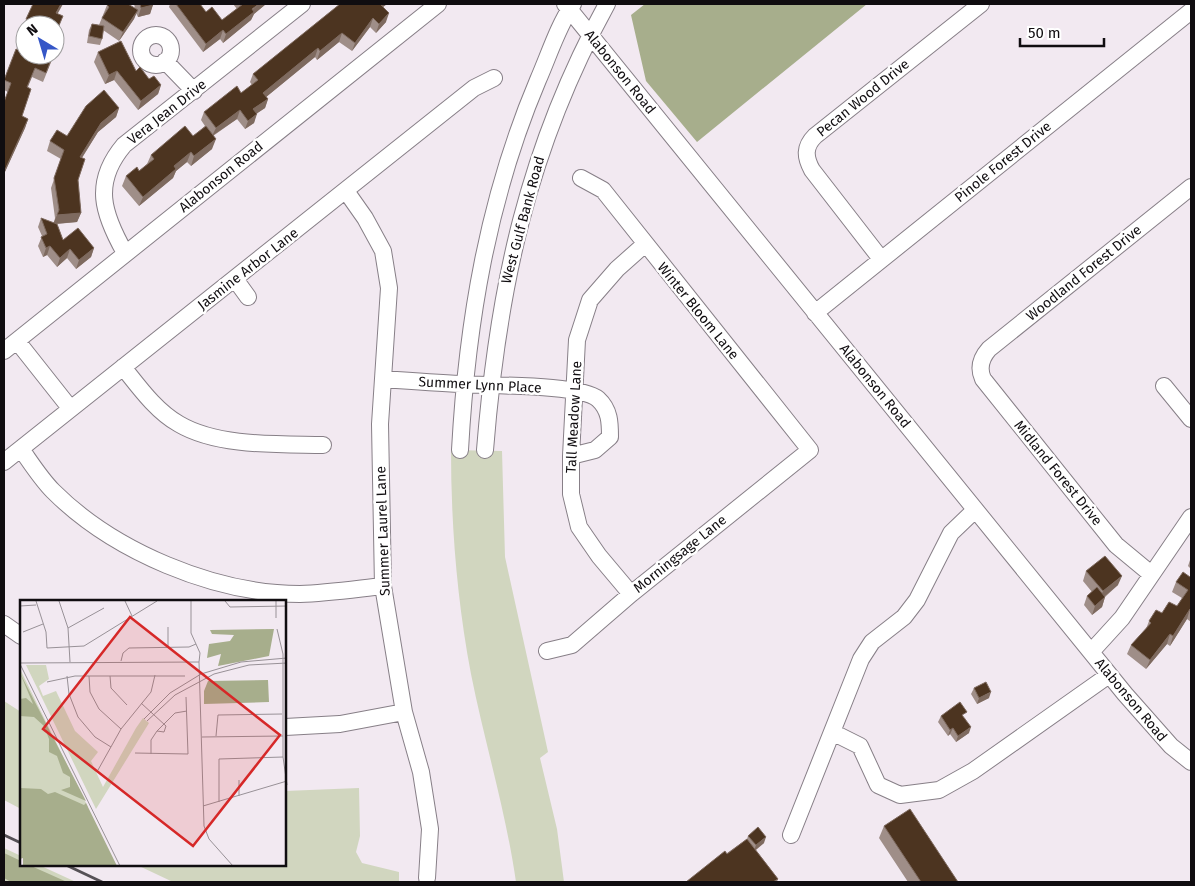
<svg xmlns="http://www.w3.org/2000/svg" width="1195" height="886" font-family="'Fira Sans',sans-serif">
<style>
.green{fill:#d1d6bf}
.forest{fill:#a7ae8c}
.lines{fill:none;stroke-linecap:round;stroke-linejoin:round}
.minor-casing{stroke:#877f87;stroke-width:18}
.minor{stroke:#fff;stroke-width:16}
.rail{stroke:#565156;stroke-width:3}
.wall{fill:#9f8e88}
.shaded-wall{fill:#7e6a5f}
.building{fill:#4c3420;stroke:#7e6a5f}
.labels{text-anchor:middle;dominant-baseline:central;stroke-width:5;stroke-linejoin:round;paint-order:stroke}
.street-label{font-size:14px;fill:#100d10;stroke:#fff}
.inset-road{fill:none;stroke:#989197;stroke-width:1}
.view{fill:#d62828;fill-opacity:0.15;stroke:#d62828;stroke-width:2.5}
.inset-edge{fill:none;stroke:#100d10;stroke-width:2.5}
</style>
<rect width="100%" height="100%" fill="#f2e9f1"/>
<path class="green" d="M451 450 502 451 505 557 548 752 540 758 557 829 564 882H516C506 812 485 744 471 674 457 600 451 525 451 450Z
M4 701 21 712V809L4 800Z
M359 788 360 836 356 852 362 863 399 872V882H173L137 865H285V791Z
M4 848 21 856V865H39L76 882H4Z"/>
<path class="forest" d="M645 4H867L697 142 646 81 631 15Z
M4 853 21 861V865H29L67 882H11L4 878Z"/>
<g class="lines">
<g class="minor-casing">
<path id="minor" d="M565 4 1125 694 1171 746 1191 762
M141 50a15 15 0 1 1 30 0a15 15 0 1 1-30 0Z
M165 61 194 91
M346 191 365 218 383 251 389 288 380 424 383 586 404 712 421 772 430 829 427 878
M125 253C103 214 92 183 124 145L302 4
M881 259 812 170C805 157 804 147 815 136L981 4
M235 279 248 297
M815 313 1191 11
M17 341 70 408
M4 351 438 4
M123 367C139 387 156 411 179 424 218 447 279 444 323 445
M384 379C410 381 436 383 461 384 488 386 580 384 598 399 610 410 610 423 610 437L595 450 571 456
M1164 386 1191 419
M21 449C31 463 41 479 53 491 113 551 214 594 300 594 327 593 355 589 383 586
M460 450C467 322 488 198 538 80 549 55 558 26 573 4
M485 450C498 287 528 148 607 4
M4 462 474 88 494 78
M1151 574 1116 545 983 379C978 368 981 358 989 349L1191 187
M631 594 599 556 579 527 571 494V456L577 340 590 300 617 269 644 245
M4 624 21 636
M547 651 572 645 631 594 810 450 603 190 581 178
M1091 652 1122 618 1191 517
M285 727 340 724 404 712
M832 732 860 746 878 785 900 795 939 790 973 771 1109 675
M791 835 861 659 872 642 904 617 917 600 951 533 975 510"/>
</g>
<use href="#minor" class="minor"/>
<path class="rail" d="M4 835 21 843
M66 865 102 882"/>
</g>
<path class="wall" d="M134 4H153L150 14 138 17 136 13 134 19 119 41 103 30 102 39 100 45 87 43 89 30 92 24 99 25 107 5 135 8Z
M170 4H200L206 12 222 20 237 9 233 4H266L254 14 251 20 223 43 220 39 203 52 169 7Z
M340 4H387L383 7 386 22 376 33 370 27 352 51 339 42 317 60 315 57 266 97 268 99 265 108 256 114 254 123 245 129 237 119 213 136 212 149 191 166 187 162 176 171 173 178 139 206 122 186 126 176 139 171 147 164 151 155 193 136 205 126 201 120 204 112 241 93 252 85 250 82 253 74Z
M57 14 60 25 55 36V25H25V29L23 28 26 19Z
M25 32V40L22 39Z
M16 49 25 55H54L43 82 32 77 28 87 22 116 28 119 25 128 4 174V102L8 92 4 90V82Z
M98 52 136 71 149 79 161 85 158 94 138 110 114 80 105 84 94 62Z
M119 108 116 117 98 132 82 158 78 180 81 213 77 222 57 224 63 240 94 248 91 257 76 269 67 258 57 267 47 255 43 257 38 246 42 236 38 227 41 218 54 223 55 218 51 188 61 159 47 151 50 141 67 136Z
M1191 557V569L1188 566Z
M1086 571 1118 585 1105 597 1102 607 1092 615 1084 605 1087 596 1092 592 1083 581Z
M1191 575V622L1187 619 1170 646 1167 644 1146 669 1127 654 1131 645 1146 629 1149 621 1177 606 1182 598 1172 592 1176 582 1190 577Z
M974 688 989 698 977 704 971 694Z
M941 716 965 718 969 733 956 742 950 734 948 736 938 722Z
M884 826 958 882H908L879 838Z
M748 836 764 843 756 850 778 879 777 882H686L747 839Z"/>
<path class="shaded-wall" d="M61 4H63L53 22 56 13Z
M259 4H266L254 14 251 20 223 43 226 34Z
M379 4H387L376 12Z
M153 5 150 14 138 17 141 8Z
M138 10 134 19 119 41 123 32Z
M389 13 386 22 376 33 379 24Z
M373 18 370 27 352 51 355 43Z
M223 30 220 39 203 52 206 44Z
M342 33 339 42 317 60 320 51Z
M318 48 315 57 260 102 263 93Z
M117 71 114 80 105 84 109 75Z
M161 85 158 94 138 110 141 101Z
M268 99 265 108 250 118 253 109Z
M119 108 116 117 98 132 76 167 80 157 101 123Z
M240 110 237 119 212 136 216 128Z
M257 114 254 123 245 129 248 121Z
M28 119 25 128 4 174V172Z
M216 139 212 149 191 166 194 156Z
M191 152 187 162 176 171 173 178 139 206 143 197 174 166Z
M81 213 77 222 53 224 57 215Z
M50 246 47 255 43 257 46 248Z
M94 248 91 257 76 269 79 260Z
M70 249 67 258 57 267 60 258Z
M1122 576 1118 585 1099 601 1103 591Z
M1105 597 1102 607 1092 615 1095 606Z
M1190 609 1187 619 1170 646 1173 636Z
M1170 634 1167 644 1146 669 1150 660Z
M991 692 989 698 977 704 979 698Z
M971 727 969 733 956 742 958 736Z
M953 728 950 734 948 736 950 730Z
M766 837 764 843 754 851 756 845Z"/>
<path class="building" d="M33 4H61L56 13 63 16 57 30H55V25H28L30 20 26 19Z
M108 4H128L138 10 123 32 102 18 109 7 107 5Z
M140 4H153V5L141 8Z
M176 4H200L206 12 212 7 222 20 243 4H259L252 9 254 12 226 34 223 30 206 44Z
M340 4H380L389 13 379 24 373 18 355 43 342 33 320 51 318 48 263 93 268 99 253 109 257 114 248 121 240 110 216 128 204 112 237 86 241 93 258 80 253 74Z
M92 24 104 26 102 39 89 36Z
M121 41 136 71 140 67 149 79 154 76 161 85 141 101 117 71 109 75 98 52Z
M16 49 25 52V55H53L46 73 35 68 27 87 31 89 22 116 28 119 4 172V102L11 83 4 80Z
M104 90 119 108 101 123 80 157 85 159 78 180 81 213 57 215 59 210 54 178 64 150 50 141 57 130 67 136 86 106Z
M185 126 193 136 206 126 216 139 194 156 191 152 174 166 176 169 143 197 126 176 137 167 139 171 154 159 151 155Z
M41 218 57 224 63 240 78 228 94 248 79 260 70 249 60 258 50 246 46 248 41 237 47 234Z
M1105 556 1122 576 1103 591 1086 571Z
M1183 572 1190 577 1191 575V610L1190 609 1173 636 1170 634 1150 660 1131 645 1151 623 1149 621 1156 610 1162 613 1169 602 1177 606 1188 590 1176 582Z
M1097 587 1105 597 1095 606 1087 596Z
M986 682 991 692 979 698 974 688Z
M960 702 967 712 962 715 971 727 958 736 953 728 950 730 941 716Z
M910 809 958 882H921L884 826Z
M758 827 766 837 756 845 748 836Z
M747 839 778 879 773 882H686L725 851 727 854Z"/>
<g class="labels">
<g class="street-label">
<text transform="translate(620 72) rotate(51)">Alabonson Road</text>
<text transform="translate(863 98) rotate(-39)">Pecan Wood Drive</text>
<text transform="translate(167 112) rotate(-38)">Vera Jean Drive</text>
<text transform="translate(1003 162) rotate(-39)">Pinole Forest Drive</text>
<text transform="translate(221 177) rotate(-39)">Alabonson Road</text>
<text transform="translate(523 220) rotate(-75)">West Gulf Bank Road</text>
<text transform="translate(248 269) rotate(-38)">Jasmine Arbor Lane</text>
<text transform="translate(1084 273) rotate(-39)">Woodland Forest Drive</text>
<text transform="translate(698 311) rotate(51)">Winter Bloom Lane</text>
<text transform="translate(480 385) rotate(3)">Summer Lynn Place</text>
<text transform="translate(875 386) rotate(51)">Alabonson Road</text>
<text transform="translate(574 417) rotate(-87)">Tall Meadow Lane</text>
<text transform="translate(1058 473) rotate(51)">Midland Forest Drive</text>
<text transform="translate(383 531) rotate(-92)">Summer Laurel Lane</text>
<text transform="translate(680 554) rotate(-39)">Morningsage Lane</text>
<text transform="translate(1131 700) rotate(50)">Alabonson Road</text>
</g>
</g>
<g transform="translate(20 600)">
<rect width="266" height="266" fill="#f2e9f1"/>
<path d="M6 65H26L29 79 19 86 23 96 36 91 55 131 78 152 71 161 83 187 116 128 123 118 129 123 76 209ZM0 69 68 207 0 251Z" fill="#d1d6bf"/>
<path d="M254 29 249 56 198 66 201 54 187 58 189 44 210 41 214 35 192 34 190 30ZM0 73 53 176 66 201 41 190 50 187V177L43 173 37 156 29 152V139L24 126 14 117 0 116V99L6 98 13 104ZM248 80 249 102 184 104V91L188 81ZM0 188 21 189 28 194 35 192 64 205 66 203 97 266H3V258L0 259Z" fill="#a7ae8c"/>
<path class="inset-road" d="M16 1 26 32 27 48 64 46 137 1M39 1 48 28 50 62M105 1 112 16M171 1V33L180 53 179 62M205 1 210 7 267 6M256 1V18M0 6 16 5M148 27V47M48 28 84 8M257 29 263 54V157L267 185M3 32 23 24M101 61 103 53 109 48 169 47 176 44M0 63 179 62 184 226 189 239 213 266M0 64 100 266M47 76 49 94 58 117 75 137 91 147M69 76 70 92 79 109 101 129M90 76 91 88 107 105M27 82 55 76H165M121 103 146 126 144 132 137 131M124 119 150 93 181 74 221 62 267 58M127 121 155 95 194 74 229 65 267 63M196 136 198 115 262 114M182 137 263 136M115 153 168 154 166 97M131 154V140L137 131 155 113 167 111M78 170 101 129 131 92 135 75M219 180V196M199 202V159L263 157M183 206 267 181"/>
<path class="view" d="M110 17 260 135 173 246 23 129Z"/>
<rect width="266" height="266" class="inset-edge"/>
</g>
<rect width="1195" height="886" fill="none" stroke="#100d10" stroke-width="10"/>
<g transform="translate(40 40) rotate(322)"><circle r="24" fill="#ffffff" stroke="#9f9e9f"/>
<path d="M0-4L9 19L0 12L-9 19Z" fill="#3556c7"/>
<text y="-8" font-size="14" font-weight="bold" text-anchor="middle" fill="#100d10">N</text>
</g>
<path d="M1020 38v8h84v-8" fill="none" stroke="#100d10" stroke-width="2.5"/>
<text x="1028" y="38" font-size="15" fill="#100d10" stroke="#ffffff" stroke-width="4" paint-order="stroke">50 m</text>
</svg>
